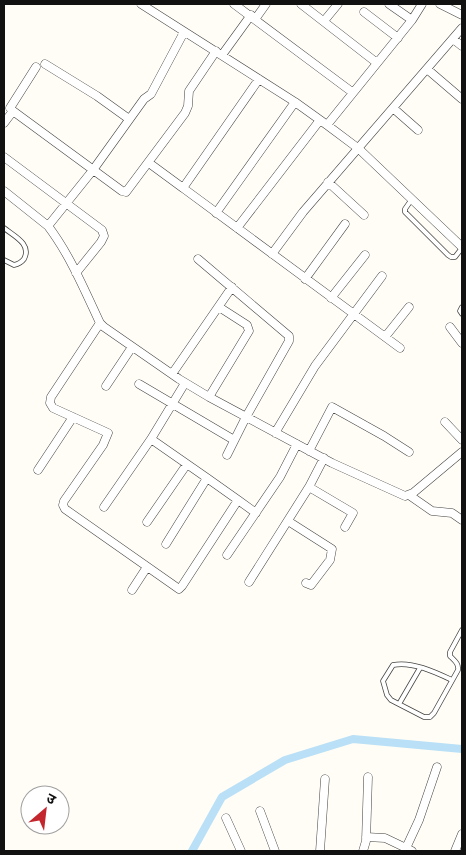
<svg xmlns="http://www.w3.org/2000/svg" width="466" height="855" font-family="'Playfair Display','Noto Sans Devanagari',serif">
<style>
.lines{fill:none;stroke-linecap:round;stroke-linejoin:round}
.canal{stroke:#b9e0f7;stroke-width:8}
.lane-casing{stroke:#444;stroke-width:5.5}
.street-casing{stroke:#444;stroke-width:9}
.lane{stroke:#fff;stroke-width:4}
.street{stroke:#fff;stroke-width:8}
</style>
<rect width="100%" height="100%" fill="#fffdf5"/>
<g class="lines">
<path class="canal" d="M192 851 222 797 285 760 353 739 462 749"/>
<g class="lane-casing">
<path id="lane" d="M412 199 405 209V212L448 255 451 257H455L462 248
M4 228C14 236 32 244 24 259 21 263 19 264 14 265L4 260
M462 307 460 311 462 314
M452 680C435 672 412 661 393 665L383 681 387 695 391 700 424 717H430L434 713 458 670C459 664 455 661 450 656V652L462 630
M399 704 420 668"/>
</g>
<g class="street-casing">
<path id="street" d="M141 4 295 102 327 125 359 149 462 247
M234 4 352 92
M301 4 377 63
M440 4 462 15
M364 12 398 38
M256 18 266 4
M412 20 422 4
M324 21 338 4
M453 39 462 46
M222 55 251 15
M45 64 97 96 129 119
M427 69 462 99
M10 108 36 67
M393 108 418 130
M4 123 13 111 122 191 126 192 185 113 188 106 189 91 216 51
M327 125 412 20 389 4
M4 157 102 230 104 236 101 242 76 273
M149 163 183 188 259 79
M328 182 364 215
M183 188 400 348
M4 191 48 226C70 255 85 291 100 323L104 327 179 379 209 397 332 463 405 496 413 493 462 452
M216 213 295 102
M48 226 93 170 144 99 151 94 184 32
M237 228 320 120
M272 254 303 212 462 28
M198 259 289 336V341L246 417 227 455
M305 279 345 224
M331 298 365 255
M100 323 51 397 50 403 53 408 108 433 103 445 64 501 63 505 65 509 179 589 182 586 238 500 207 478
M450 327 462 343
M385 337 409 307
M172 374 232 287
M139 384 234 440
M106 386 132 347
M209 397 249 331 247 325 219 307
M445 422 462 440
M275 433 315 366 382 276
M151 439 207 478 166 544
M309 451 332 407 384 436 409 452
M38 470 73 417
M309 487 353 513 345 527
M409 495 432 511 452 513 462 520
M238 500 256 513
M104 507 151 439 185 383
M288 521 332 549 330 560 311 585 306 583
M147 522 187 464
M227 555 280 477 297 444
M249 582 309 487 324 458
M132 590 147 567
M260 811 275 851
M226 818 241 851
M366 837 385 838 406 848 405 851
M320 851 325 779
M363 851 366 841 368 777
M412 851 406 848 419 820 437 767
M455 851 462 834"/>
</g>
<use href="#lane" class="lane"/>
<use href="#street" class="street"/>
</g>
<rect width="466" height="855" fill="none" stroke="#111111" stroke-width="10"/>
<g transform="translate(45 810) rotate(28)"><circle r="24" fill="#ffffff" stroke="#a0a0a0"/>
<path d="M0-4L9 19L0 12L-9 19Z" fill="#c4262e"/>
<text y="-8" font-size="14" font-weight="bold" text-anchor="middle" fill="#111111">उ</text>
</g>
</svg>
